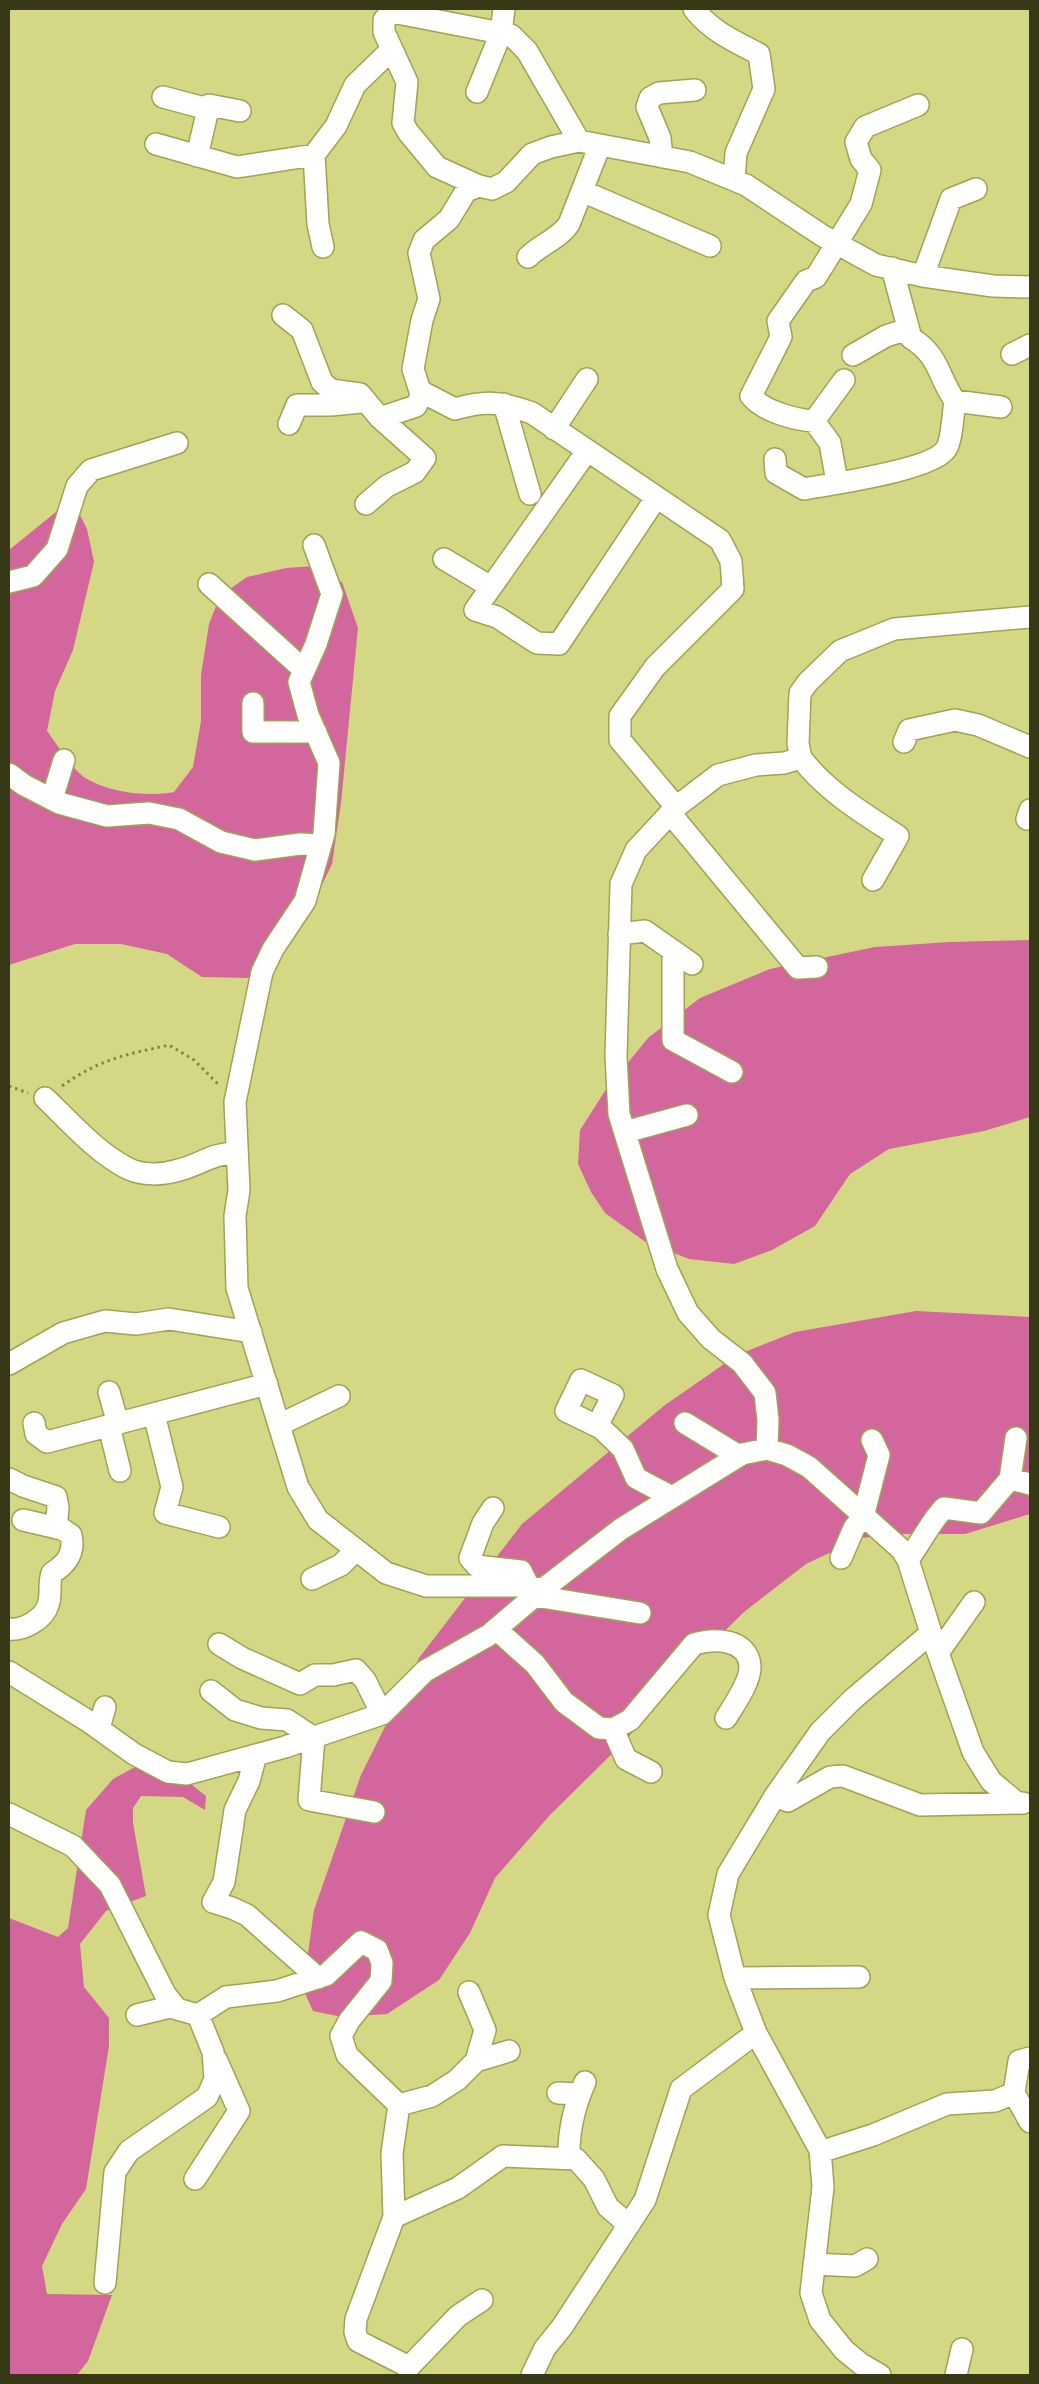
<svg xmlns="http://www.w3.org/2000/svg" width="1039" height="2384" font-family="'DejaVu Sans',sans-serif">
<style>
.forest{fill:#d3669d}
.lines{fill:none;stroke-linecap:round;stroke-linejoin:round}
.minor-casing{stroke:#a0a350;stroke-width:24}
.path{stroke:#82844a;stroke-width:3;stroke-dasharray:2.5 4;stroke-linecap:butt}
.minor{stroke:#fff;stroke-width:21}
</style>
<rect width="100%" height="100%" fill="#d4d884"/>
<path class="forest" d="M72 499 87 529 94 562 73 650 55 691 47 731C56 743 75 773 87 779 112 793 147 797 174 792L193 767 201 721V675L209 624 220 596 247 577 286 568 316 566 342 582 358 628 341 803 332 864 307 916 251 978 202 977 167 954 121 944H75L9 965V550Z
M1030 940V1117L984 1131 889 1149 850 1174 815 1226 772 1250 734 1264 689 1259 644 1241 605 1213 591 1192 578 1164 580 1130 605 1091 648 1038 700 998 770 969 875 947 950 942Z
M916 1311 1030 1317V1514L965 1534H899L861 1538 806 1564 744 1612 688 1667 624 1742 550 1815 495 1878 470 1933 439 1980 387 2014 342 2017 313 2011 303 1989 314 1910 361 1775 419 1658 522 1524 665 1405 737 1355 795 1332Z
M135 1767 160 1777 187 1781 206 1796 205 1810 183 1797 141 1796 133 1808V1823L146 1896 106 1911 80 1944 84 1987 109 2018V2046L86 2189 62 2224 42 2266 47 2294 112 2295 88 2361 77 2375H9V1918L58 1937 68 1928 86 1810 113 1779Z"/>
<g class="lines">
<g class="minor-casing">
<path id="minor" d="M390 9 392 12 511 35 527 51 579 141 690 162 746 185 823 236 876 265 923 276 993 286 1030 287
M694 9C711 31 734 41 759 54L764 89 736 153 734 180
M392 12 384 20V32L407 82 403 123 408 132 437 167 479 186 492 189 506 182 532 154 551 147 579 141
M477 92 501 33 504 9
M163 97 208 109
M156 144 237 167 314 155
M197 156 209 105 240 111
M662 157 660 138 647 107 650 98 659 93 695 90
M479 186 466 191 449 219 424 240 419 253 429 299 422 320 413 369 420 391 455 409C486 400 501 402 532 413L720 540 731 561 733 589 655 667 620 716V740L676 807
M582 191 710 246
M323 247 318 224 314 155 336 126 355 85 392 49
M528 257C541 244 559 239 569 224L600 145
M892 268 911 338C940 356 937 375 955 401L1001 407
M923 276 951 199 976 189
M283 315 302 330 322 382 331 390 360 394 380 418
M1012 354 1030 345
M853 355 886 336 908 329
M504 404 530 494
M814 421C795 420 763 411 751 396L781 337 778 321 806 281 816 277 861 204 870 170 861 159 856 142 865 127 918 105
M289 424 297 405H331L361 402
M554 429 587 379
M587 451 475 610 497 617 537 643 559 644 656 498
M775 459 776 473 804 489C831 484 933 470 946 449 952 441 953 412 955 401
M837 482 830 443 814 421 844 380
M366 504 387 486 415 472 425 458 380 418 416 406 423 392
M314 545 332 594 316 644 299 682 308 715 329 763 324 834 305 901 273 949 262 972 235 1102 239 1190 235 1216 237 1288 298 1487 318 1520 386 1573 426 1586H522L543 1589
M444 559 491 587
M9 582 33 576 57 549 77 486 91 470 177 443
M209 584 304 670
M253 703V732H316
M904 742 909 730 955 720 978 725 1030 747
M801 758C827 792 863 813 898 836L873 880
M9 774 24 785 59 803 107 816 149 813 179 819 221 842 255 850 300 844 321 845
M52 799 64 760
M670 813 798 968 817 967
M1027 819 1030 810
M619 934 645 931 692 964
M673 951V1040L732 1072
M45 1098C69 1121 97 1153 127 1168 142 1176 163 1175 179 1170 202 1164 212 1153 237 1153
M625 1132 687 1115
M9 1364 63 1333 105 1321 136 1324 169 1319 251 1332
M109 1392 118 1424
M154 1414 172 1487 165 1513 219 1527
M34 1423 36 1434 47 1442 267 1384
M685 1423 739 1456
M279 1425 339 1396
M109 1426 120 1471
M597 1426 613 1395 581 1380 566 1411 601 1428 623 1449 636 1478 672 1497
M767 1449 768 1420 765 1393 742 1363 711 1339 688 1313 667 1269 619 1114 616 1056 621 884 636 850 676 807 718 775 756 765 784 763 801 758 798 744 800 693 808 682 840 651 894 629 1030 617
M9 1479 23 1486 56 1497 58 1508 56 1528
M1010 1479 1030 1484
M493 1508 483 1523 470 1558 477 1566 521 1571 529 1587
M841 1558 854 1528 863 1517 879 1455 872 1440
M908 1560C920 1544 931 1521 944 1508L981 1513 1010 1479 1016 1438
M312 1579 341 1565 356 1550
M535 1596 640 1613
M9 1629C23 1631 44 1619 48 1605 52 1595 48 1584 52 1573 67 1564 75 1553 71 1535L62 1529 23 1520
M496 1629 535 1664 564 1702 599 1728 613 1729 630 1720 694 1644C713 1638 748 1638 750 1666 751 1681 734 1705 726 1718
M219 1644 242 1658 300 1684 315 1675H333L356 1670 365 1680 382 1714
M938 1653 974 1602
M9 1672 88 1721 134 1754 168 1772 187 1774 285 1747 382 1714 425 1671 489 1635 543 1589 621 1529 742 1454 767 1449 787 1455 809 1467 902 1550 908 1560 931 1633 973 1752 991 1781 1017 1803
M211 1691 235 1710 261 1718 287 1720 314 1738 309 1800 374 1812
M99 1728 105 1707
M613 1729 626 1759 651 1772
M256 1755 249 1781 235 1810 224 1882 213 1902 232 1908 247 1915 318 1978
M775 1796 788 1801 830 1777 843 1776 920 1805 1023 1803
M9 1814 73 1846 110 1885 165 1994 177 2009 198 2015 226 1997 277 1991 326 1975 361 1942 377 1950 382 1963 381 1981 349 2021 341 2036 347 2055 399 2105
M735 1978 859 1977
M469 1992 485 2030 476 2061 457 2080 432 2096 399 2105 392 2153 394 2217 458 2188 503 2156 576 2159 594 2179 608 2207 629 2225
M137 2015 174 2006
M476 2061 509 2051
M558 2093 580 2094
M1014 2093 1030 2122
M820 2152 873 2135 947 2104 995 2101 1014 2093 1019 2061 1030 2058
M569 2159C568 2131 574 2107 585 2082
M195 2179 239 2111 216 2059
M394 2217 356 2319 355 2332 358 2341 409 2367 458 2316 482 2300
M814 2264 855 2266 867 2259
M105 2283 115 2172 129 2151 207 2097 215 2079 213 2052 198 2015
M532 2375 545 2348 562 2327 645 2200 681 2089 756 2033
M880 2375 861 2364 844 2350 820 2320 811 2293 823 2187 820 2150 756 2033 735 1978 719 1915 728 1874 775 1796 820 1732 853 1699 931 1633
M956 2375 962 2349"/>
</g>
<path class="path" d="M9 1086 28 1093
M62 1086C100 1059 124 1055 169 1045L194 1060 219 1085"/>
<use href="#minor" class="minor"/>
</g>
<rect width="1039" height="2384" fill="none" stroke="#373815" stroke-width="20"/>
</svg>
